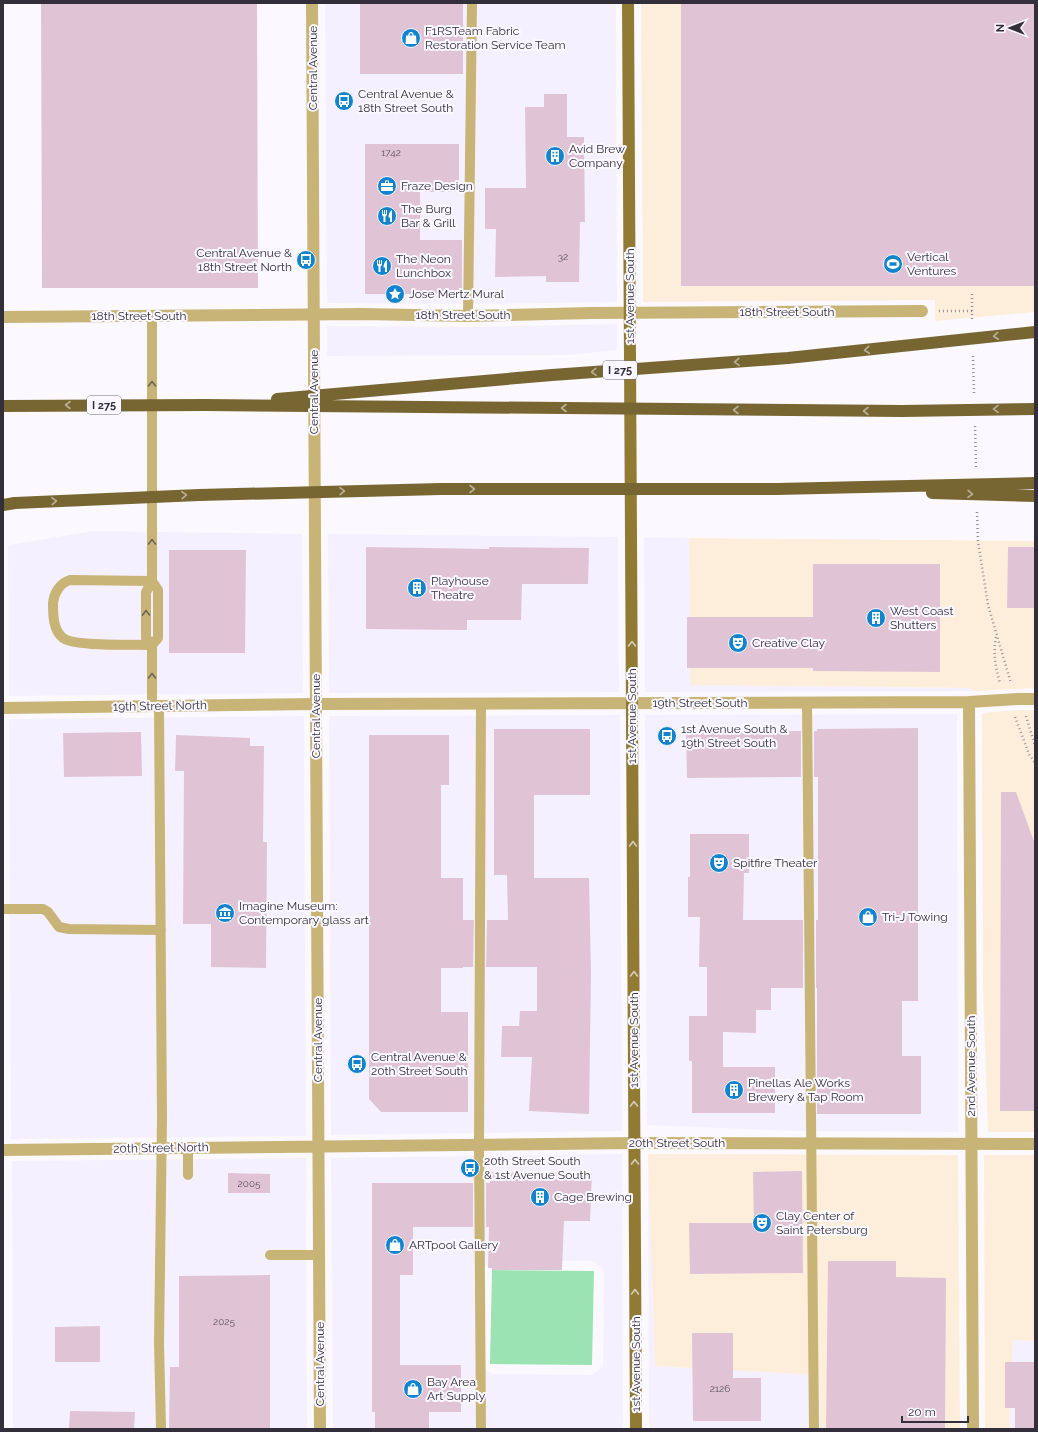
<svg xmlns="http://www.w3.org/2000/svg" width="1038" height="1432" font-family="Raleway,sans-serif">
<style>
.built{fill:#f5f0ff;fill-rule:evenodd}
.industrial{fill:#fdeedb}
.green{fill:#9be3b2}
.building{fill:#e0c4d6}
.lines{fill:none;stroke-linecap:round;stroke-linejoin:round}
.path{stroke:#949199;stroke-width:2.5;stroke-dasharray:1 3;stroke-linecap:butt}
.service{stroke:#c9b477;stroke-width:10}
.minor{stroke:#c9b477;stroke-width:12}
.tertiary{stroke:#c9b477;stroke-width:12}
.primary{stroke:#917a33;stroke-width:12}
.motorway{stroke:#786632;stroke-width:12}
.motorway-bridge{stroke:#786632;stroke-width:12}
.oneway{stroke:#bab098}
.oneway2{stroke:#6f6452}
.oneway3{stroke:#d6cdb8}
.labels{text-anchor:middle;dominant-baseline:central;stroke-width:4;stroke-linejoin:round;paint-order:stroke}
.number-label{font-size:10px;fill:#5e5461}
.shield{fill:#fbf9ff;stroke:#6f6c75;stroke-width:1}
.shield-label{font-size:11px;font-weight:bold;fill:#332f3a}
.poi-label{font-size:12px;fill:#332f3a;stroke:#fbf9ff;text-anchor:start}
.street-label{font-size:12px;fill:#332f3a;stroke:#fbf9ff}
</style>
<rect width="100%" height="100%" fill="#fbf9ff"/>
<path class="built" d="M325 3H616L617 302 468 304 327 303Z
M617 324V350L570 355 327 356V326L468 327Z
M93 531 302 534 303 693 9 696 8 545Z
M328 534 618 537 619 692 329 693Z
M644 537 689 538 691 685 972 688 973 691 645 692Z
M957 714 958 1132 795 1131 647 1125 645 715Z
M620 715 622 1131 331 1135 329 716Z
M304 716 306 1136 11 1139 9 719Z
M622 1154 623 1429H333L331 1158ZM492 1260 594 1261 604 1271 603 1366 592 1375 491 1374 479 1364 481 1270Z
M648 1154 655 1366 819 1375 820 1429H649Z
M306 1158 307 1429H13L12 1161Z
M1013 1340 1035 1341V1429H1009Z"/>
<path class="industrial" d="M641 3H1035V312L935 321V300L643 302Z
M689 538 1035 541V688L973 691 972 688 690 685Z
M1018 710H1035V1132H988L983 987 982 713Z
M648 1154 958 1155 960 1429H820L819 1375 655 1366Z
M984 1155H1035V1341L1013 1340 1009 1429H985Z"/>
<path class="green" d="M492 1270 594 1271 592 1365 490 1364Z"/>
<path class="building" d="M41 3H257L258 288H42Z
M360 3H463V74H360Z
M681 3H1035V286H681Z
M544 94H567V137H584L585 222H580L579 282H546V276L495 277 496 229H485V188H526L525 107H544Z
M365 144H459V192H420V240H462V294H365Z
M366 547 489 549V547L589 548 588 584H522L521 620H467V630L366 629Z
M1008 547H1035V608H1007Z
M169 550H246L245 653H169Z
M813 564H940V672L813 671V668H687V617H813Z
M918 728V1001H902V1056H921V1114H817V988H816V920H818V777H814V731H817V729Z
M494 729H590V795H534V878H589L591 973 589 1114 529 1111 532 1057H501L502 1026H519L520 1011H537V967H486L487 920H508L507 875H494Z
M801 731V777L687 778 686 732Z
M141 732 142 776 64 777 63 733Z
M176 735 250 738V746H264L263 842H267L266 968 211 967V924H183L184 771H175Z
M369 735H449V785H441V878H463V920H474L473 967H463V968H441V1012H468V1112H381L369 1099Z
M1001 792H1016L1035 844V1111H1000Z
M690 834H749V873H744L743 920H803V988H771V1010H756V1033L723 1032V1067H775V1113H692V1061H689V1016H707V967H699L700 917H688V877H690Z
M802 1171 803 1273 690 1274 689 1223H754L753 1172Z
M490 1172 592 1173 590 1221H564L562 1270H492V1268H488L489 1227H486V1183H490Z
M228 1173 270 1174V1193H228Z
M372 1183H473V1227H413V1275H400V1365H461V1412H429V1429H375V1412H372Z
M828 1261H896V1277L946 1278 945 1429H826Z
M270 1275V1429H169L170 1367H179V1276Z
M100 1326V1362H55V1327Z
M692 1333H733V1378H761V1421H693Z
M1005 1362H1035V1429H1015V1408H1005Z
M70 1411 135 1412 134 1429H69Z"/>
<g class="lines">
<path class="path" d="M972 294V321
M939 311H972
M973 356 974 393
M975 426 976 467
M977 512 978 541 988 605 1011 683
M996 637C993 653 995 666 1000 683
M1026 716 1035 746
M1015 717 1029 754 1035 763"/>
<path class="service" d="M152 316V581L146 592V638L152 645V707
M468 316 472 3
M70 580 152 581 158 590V638L152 645C135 644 74 647 63 638 53 630 53 615 53 603 54 593 60 583 70 580Z
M807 703 814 1429
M481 704 479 1145 481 1429
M159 707 162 1118 159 1343 161 1429
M3 909H43L48 912 59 927 69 929 161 930
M188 1148V1175
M270 1255H319"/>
<path class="minor" d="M3 317 361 314 468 316 591 313 922 311
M969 702 973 1429
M3 708 316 704 969 702 1018 699H1035"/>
<path class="tertiary" d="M312 3 320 1429
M3 1150 635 1143 1035 1144"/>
<path class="primary" d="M628 3 636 1429"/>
<path class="motorway" d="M3 505 15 503"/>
<path class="motorway-bridge" d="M277 399 552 375 788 358 1035 332
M3 406 205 405 902 411 1035 409
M932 493 1035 496
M15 503 199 495 441 489H777L1035 483"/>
</g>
<defs><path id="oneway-chevron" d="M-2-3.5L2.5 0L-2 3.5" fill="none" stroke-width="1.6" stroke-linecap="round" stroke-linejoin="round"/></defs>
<g class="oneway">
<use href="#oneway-chevron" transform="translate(996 336) rotate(174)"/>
<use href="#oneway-chevron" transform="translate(867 350) rotate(174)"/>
<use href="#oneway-chevron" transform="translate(737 362) rotate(176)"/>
<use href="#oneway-chevron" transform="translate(594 372) rotate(176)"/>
<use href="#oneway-chevron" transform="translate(68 405) rotate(180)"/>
<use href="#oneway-chevron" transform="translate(564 408) rotate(-180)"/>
<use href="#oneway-chevron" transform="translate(996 409) rotate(179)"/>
<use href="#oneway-chevron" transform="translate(736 410) rotate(-180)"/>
<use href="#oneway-chevron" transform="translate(866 411) rotate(-180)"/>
<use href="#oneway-chevron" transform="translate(472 489)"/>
<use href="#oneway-chevron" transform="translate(342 491) rotate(-1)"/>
<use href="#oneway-chevron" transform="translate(970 494) rotate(1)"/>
<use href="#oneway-chevron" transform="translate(184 495) rotate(-3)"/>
<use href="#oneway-chevron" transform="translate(54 501) rotate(-3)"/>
</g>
<g class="oneway2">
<use href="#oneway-chevron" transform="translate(152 384) rotate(-90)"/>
<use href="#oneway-chevron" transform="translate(152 542) rotate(-90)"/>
<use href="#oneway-chevron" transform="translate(146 613) rotate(-91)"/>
<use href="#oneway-chevron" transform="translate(152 676) rotate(-90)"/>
</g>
<g class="oneway3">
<use href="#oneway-chevron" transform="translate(632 644) rotate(-90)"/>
<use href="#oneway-chevron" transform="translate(633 844) rotate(-90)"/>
<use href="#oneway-chevron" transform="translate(634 974) rotate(-90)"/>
<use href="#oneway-chevron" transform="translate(634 1104) rotate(-90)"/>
<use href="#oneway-chevron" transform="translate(635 1162) rotate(-91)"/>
<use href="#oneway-chevron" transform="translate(635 1292) rotate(-90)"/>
</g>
<defs>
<g id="shop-disc" transform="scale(1)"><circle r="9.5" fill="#1184cd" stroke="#fbf9ff"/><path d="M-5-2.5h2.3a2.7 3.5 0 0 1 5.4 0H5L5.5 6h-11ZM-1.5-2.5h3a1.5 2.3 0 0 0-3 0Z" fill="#fff"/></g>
<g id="bus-disc" transform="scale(1)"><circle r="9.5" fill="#1184cd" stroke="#fbf9ff"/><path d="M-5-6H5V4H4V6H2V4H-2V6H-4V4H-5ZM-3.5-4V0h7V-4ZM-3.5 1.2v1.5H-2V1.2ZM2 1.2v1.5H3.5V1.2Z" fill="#fff"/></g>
<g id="building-disc" transform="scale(1)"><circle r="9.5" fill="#1184cd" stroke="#fbf9ff"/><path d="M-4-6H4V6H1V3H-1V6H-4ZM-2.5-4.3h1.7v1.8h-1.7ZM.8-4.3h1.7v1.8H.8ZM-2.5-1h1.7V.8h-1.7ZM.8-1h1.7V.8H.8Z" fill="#fff"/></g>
<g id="office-disc" transform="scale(1)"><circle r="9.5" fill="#1184cd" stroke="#fbf9ff"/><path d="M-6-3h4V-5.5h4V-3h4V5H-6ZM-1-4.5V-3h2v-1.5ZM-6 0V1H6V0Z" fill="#fff"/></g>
<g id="restaurant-disc" transform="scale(1)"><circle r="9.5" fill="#1184cd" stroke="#fbf9ff"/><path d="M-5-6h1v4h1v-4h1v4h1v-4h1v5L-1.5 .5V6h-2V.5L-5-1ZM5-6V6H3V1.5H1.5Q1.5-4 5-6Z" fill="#fff"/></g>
<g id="stadium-disc" transform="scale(1)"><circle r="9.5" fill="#1184cd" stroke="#fbf9ff"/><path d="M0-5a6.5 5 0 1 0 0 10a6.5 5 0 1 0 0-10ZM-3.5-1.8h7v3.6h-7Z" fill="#fff"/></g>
<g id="sight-disc" transform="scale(1)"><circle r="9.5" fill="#1184cd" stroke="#fbf9ff"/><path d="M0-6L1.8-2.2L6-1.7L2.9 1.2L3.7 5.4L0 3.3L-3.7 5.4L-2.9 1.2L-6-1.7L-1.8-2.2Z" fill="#fff"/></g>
<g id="theatre-disc" transform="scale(1)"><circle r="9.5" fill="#1184cd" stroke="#fbf9ff"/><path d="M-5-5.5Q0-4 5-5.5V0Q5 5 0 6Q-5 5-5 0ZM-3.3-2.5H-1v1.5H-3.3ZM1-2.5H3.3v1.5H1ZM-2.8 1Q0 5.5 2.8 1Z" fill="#fff"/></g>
<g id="museum-disc" transform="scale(1)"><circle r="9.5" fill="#1184cd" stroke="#fbf9ff"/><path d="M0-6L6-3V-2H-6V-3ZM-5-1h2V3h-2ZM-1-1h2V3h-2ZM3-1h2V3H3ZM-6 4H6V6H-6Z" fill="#fff"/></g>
</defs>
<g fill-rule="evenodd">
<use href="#shop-disc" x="411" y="38"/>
<use href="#bus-disc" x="344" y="101"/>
<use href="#building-disc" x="555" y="156"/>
<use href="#office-disc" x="387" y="186"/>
<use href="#restaurant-disc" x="387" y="216"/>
<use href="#bus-disc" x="306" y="260"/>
<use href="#stadium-disc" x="893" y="264"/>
<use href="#restaurant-disc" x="382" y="266"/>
<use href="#sight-disc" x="395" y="294"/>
<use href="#building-disc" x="417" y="588"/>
<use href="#building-disc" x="876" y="618"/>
<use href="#theatre-disc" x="738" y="643"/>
<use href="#bus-disc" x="667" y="736"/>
<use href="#theatre-disc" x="719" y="863"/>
<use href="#museum-disc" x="225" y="913"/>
<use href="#shop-disc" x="868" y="917"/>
<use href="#bus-disc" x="357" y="1064"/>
<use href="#building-disc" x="734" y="1090"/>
<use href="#bus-disc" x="470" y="1168"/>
<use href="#building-disc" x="540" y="1197"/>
<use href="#theatre-disc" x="762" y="1223"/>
<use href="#shop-disc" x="395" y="1245"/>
<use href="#shop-disc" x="413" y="1389"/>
</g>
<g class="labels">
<g class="number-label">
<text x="391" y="152">1742</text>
<text x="563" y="256">32</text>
<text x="249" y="1183">2005</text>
<text x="224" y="1321">2025</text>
<text x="720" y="1388">2126</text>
</g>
<g class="shield">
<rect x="603" y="361" width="34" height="18" rx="3"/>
<rect x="87" y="396" width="34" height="18" rx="3"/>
</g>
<g class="shield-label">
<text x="620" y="370">I 275</text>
<text x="104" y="405">I 275</text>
</g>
<g class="poi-label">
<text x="425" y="31">F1RSTeam Fabric<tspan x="425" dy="14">Restoration Service Team</tspan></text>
<text x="358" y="94">Central Avenue &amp;<tspan x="358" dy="14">18th Street South</tspan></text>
<text x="569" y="149">Avid Brew<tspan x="569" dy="14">Company</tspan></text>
<text x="401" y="186">Fraze Design</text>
<text x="401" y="209">The Burg<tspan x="401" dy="14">Bar &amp; Grill</tspan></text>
<text x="292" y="253" text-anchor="end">Central Avenue &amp;<tspan x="292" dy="14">18th Street North</tspan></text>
<text x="907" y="257">Vertical<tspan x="907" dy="14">Ventures</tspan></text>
<text x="396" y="259">The Neon<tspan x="396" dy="14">Lunchbox</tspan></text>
<text x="409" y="294">Jose Mertz Mural</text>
<text x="431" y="581">Playhouse<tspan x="431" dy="14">Theatre</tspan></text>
<text x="890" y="611">West Coast<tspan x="890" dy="14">Shutters</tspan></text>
<text x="752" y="643">Creative Clay</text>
<text x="681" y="729">1st Avenue South &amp;<tspan x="681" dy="14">19th Street South</tspan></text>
<text x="733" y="863">Spitfire Theater</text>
<text x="239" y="906">Imagine Museum:<tspan x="239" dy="14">Contemporary glass art</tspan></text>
<text x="882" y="917">Tri-J Towing</text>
<text x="371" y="1057">Central Avenue &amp;<tspan x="371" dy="14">20th Street South</tspan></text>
<text x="748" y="1083">Pinellas Ale Works<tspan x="748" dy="14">Brewery &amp; Tap Room</tspan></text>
<text x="484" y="1161">20th Street South<tspan x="484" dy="14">&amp; 1st Avenue South</tspan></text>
<text x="554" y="1197">Cage Brewing</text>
<text x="776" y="1216">Clay Center of<tspan x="776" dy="14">Saint Petersburg</tspan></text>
<text x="409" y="1245">ARTpool Gallery</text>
<text x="427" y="1382">Bay Area<tspan x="427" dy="14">Art Supply</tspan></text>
</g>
<g class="street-label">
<text transform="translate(313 68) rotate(-90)">Central Avenue</text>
<text transform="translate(630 296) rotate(-90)">1st Avenue South</text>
<text x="787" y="312">18th Street South</text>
<text x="463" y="315">18th Street South</text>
<text x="139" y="316">18th Street South</text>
<text transform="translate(314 392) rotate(-90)">Central Avenue</text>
<text x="700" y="703">19th Street South</text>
<text transform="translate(160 706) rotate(-1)">19th Street North</text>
<text transform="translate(316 716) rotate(-90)">Central Avenue</text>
<text transform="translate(632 716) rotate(-90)">1st Avenue South</text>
<text transform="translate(318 1040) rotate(-90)">Central Avenue</text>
<text transform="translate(634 1040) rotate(-90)">1st Avenue South</text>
<text transform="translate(971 1066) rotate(-90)">2nd Avenue South</text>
<text x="677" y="1143">20th Street South</text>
<text transform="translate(161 1148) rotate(-1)">20th Street North</text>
<text transform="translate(320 1364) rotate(-90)">Central Avenue</text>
<text transform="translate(636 1364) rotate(-90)">1st Avenue South</text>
</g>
</g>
<rect width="1038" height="1432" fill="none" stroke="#332f3a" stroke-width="8"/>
<g transform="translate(1010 28) rotate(270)" stroke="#fbf9ff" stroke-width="3" paint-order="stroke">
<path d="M0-3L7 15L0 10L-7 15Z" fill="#332f3a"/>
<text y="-6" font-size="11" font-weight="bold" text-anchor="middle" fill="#332f3a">N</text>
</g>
<path d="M902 1416v6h66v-6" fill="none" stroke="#332f3a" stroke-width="2"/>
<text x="908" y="1416" font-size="12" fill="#332f3a" stroke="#fbf9ff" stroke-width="3" paint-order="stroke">20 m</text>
</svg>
